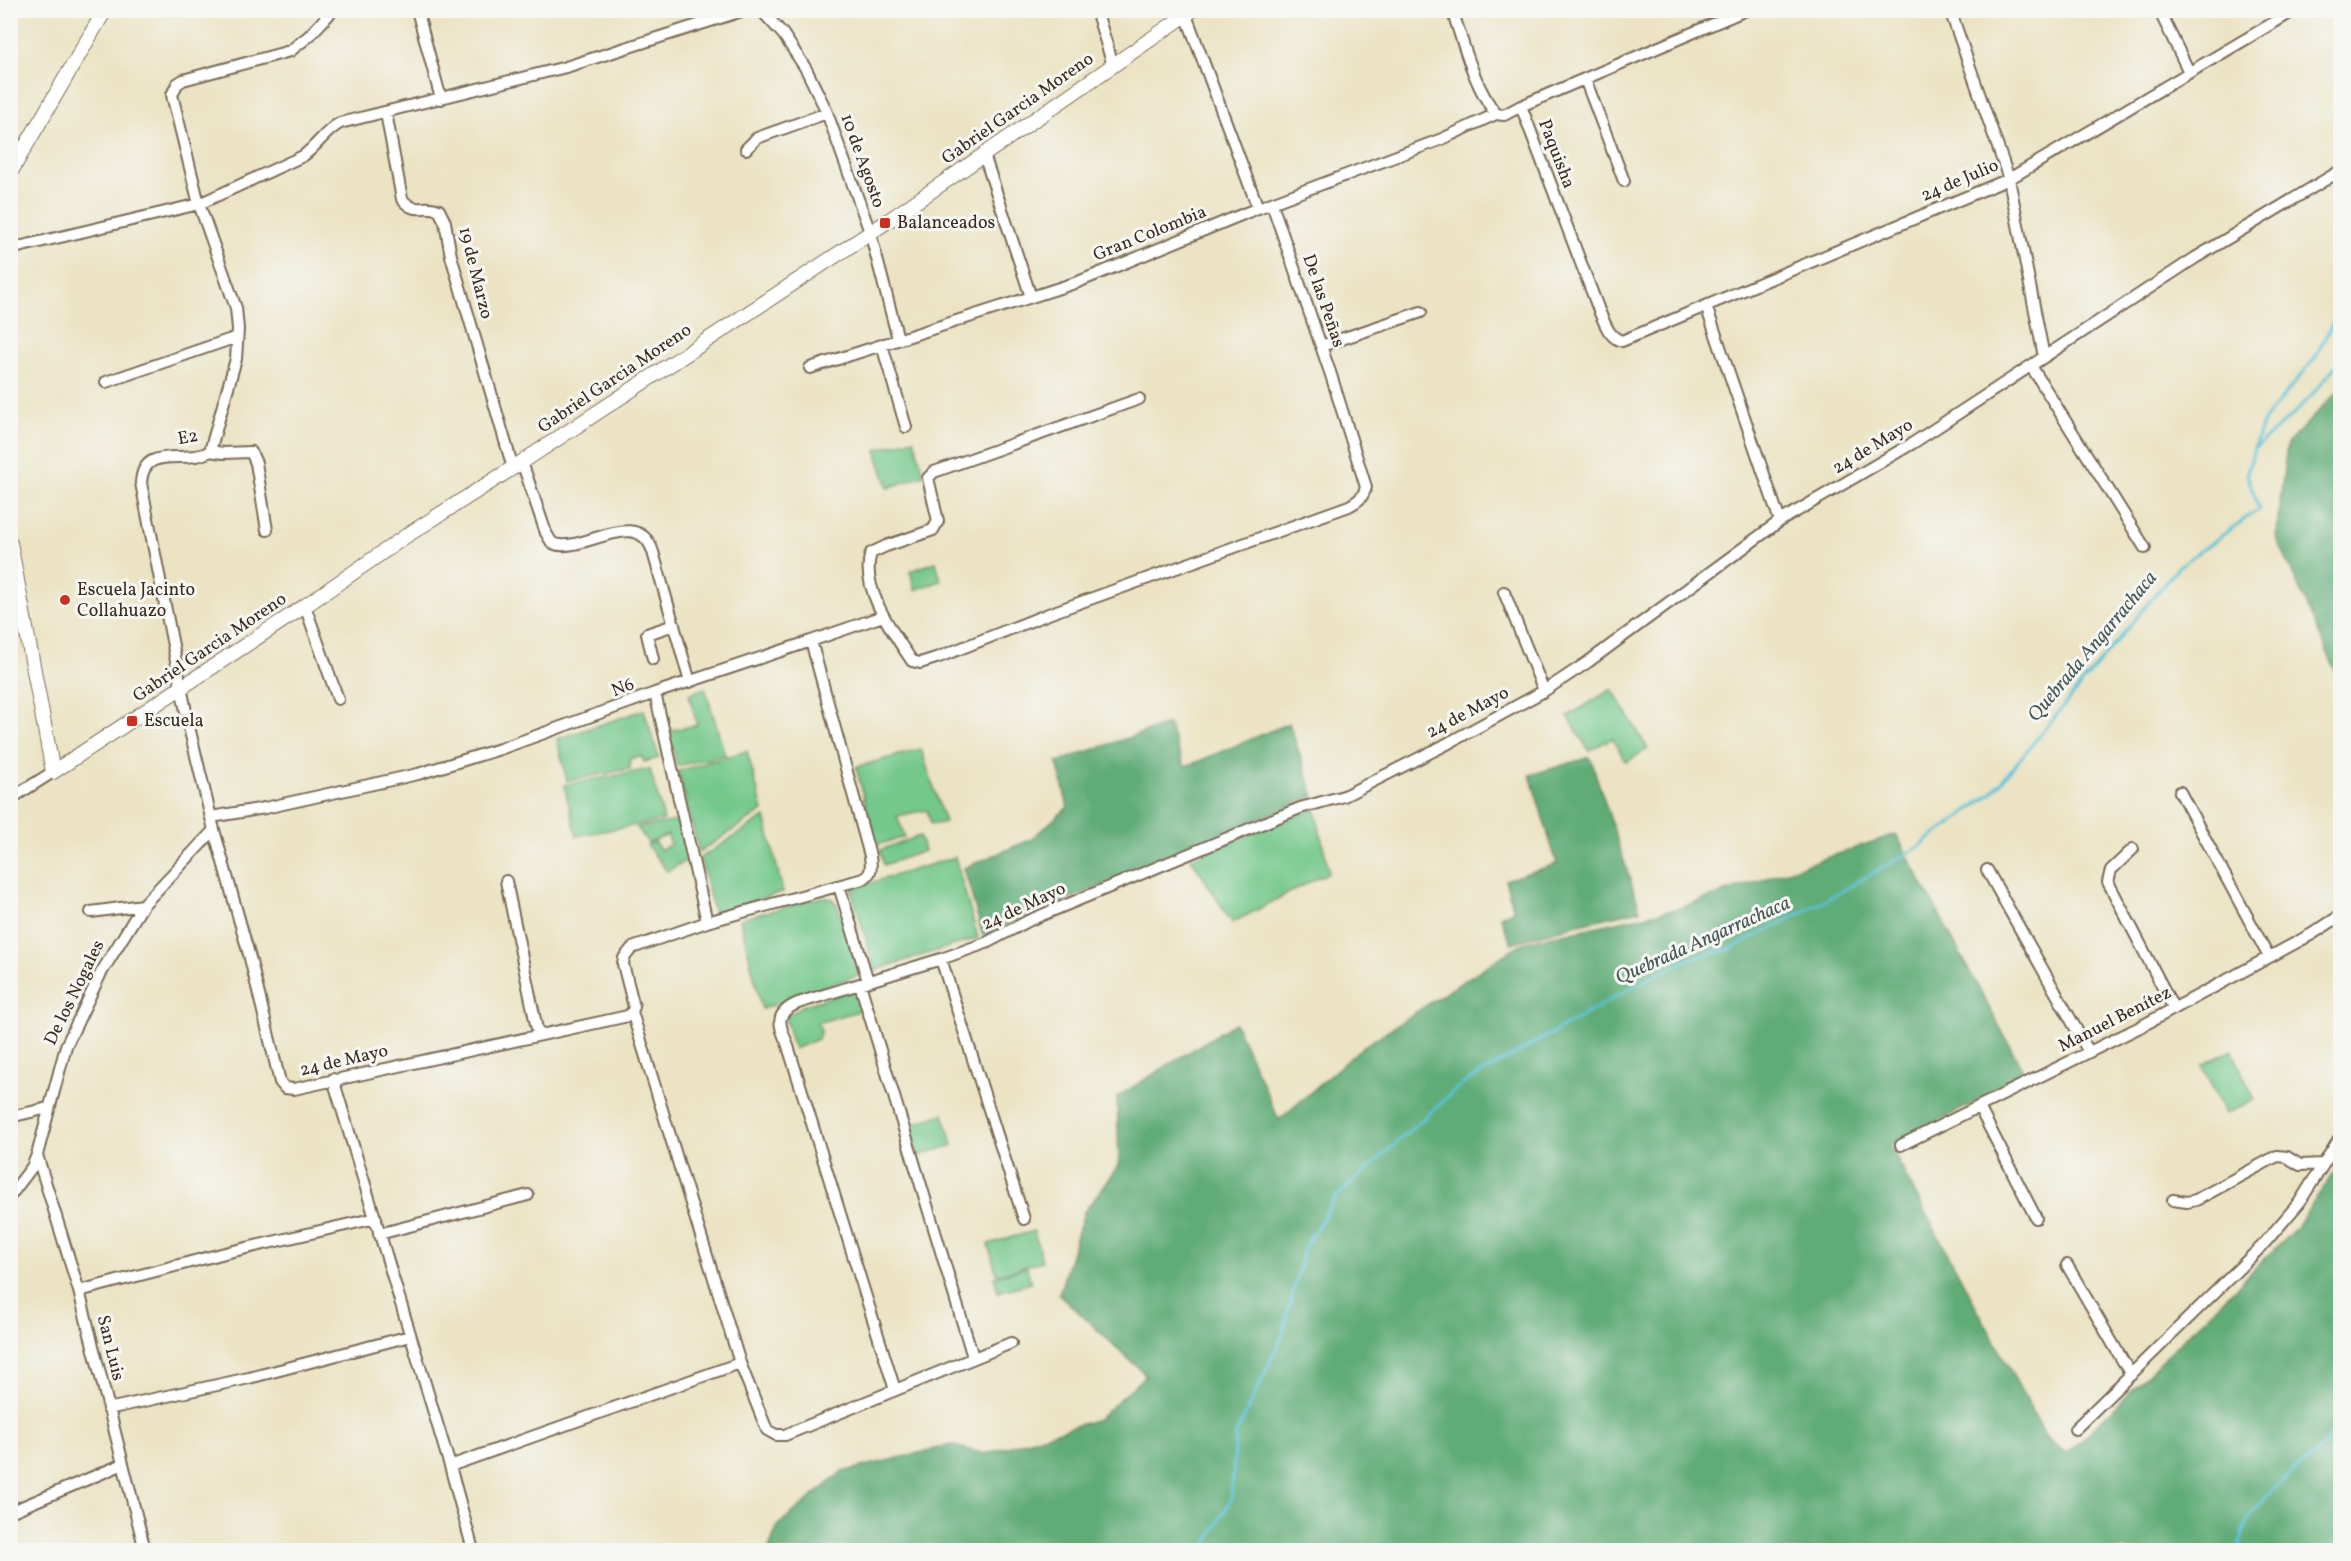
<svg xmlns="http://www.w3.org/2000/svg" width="2351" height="1561" font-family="Vollkorn,serif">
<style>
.green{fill:#75c88b;stroke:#587954;stroke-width:1.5}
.forest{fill:#60ac77;stroke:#4e6b4a;stroke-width:1.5}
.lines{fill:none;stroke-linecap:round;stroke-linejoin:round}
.stream{stroke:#5cc3d9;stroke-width:3}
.minor-casing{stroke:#796b58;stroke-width:14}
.tertiary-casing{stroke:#796b58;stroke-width:16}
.minor{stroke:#fff;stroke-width:10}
.tertiary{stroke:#fff;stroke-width:14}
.poi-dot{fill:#c8321e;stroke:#f6f6f2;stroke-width:2}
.labels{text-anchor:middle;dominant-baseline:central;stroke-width:6;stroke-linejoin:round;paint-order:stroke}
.street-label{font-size:18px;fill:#3b2a1e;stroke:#f6f6f2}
.poi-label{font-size:18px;fill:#3b2a1e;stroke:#f6f6f2;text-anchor:start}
.water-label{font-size:20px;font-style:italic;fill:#455856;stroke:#f6f6f2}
</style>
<rect width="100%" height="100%" fill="#f6f6f2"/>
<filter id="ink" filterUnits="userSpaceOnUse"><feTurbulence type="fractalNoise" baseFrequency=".0167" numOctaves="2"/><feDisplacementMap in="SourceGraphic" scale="12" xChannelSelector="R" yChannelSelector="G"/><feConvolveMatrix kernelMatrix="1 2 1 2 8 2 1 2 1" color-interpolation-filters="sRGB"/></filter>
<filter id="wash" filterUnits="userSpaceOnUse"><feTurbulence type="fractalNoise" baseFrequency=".008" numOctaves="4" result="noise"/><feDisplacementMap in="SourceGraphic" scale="24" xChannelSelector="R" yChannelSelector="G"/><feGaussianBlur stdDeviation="1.35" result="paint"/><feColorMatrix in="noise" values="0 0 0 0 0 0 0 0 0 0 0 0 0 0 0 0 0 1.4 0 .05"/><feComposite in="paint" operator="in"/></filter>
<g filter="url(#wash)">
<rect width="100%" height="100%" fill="#ebe3c3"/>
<path class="green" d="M914 439 924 475 888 488 876 450Z
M936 562 941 581 915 590 910 571Z
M705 688 725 755 677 766 668 731 697 725 689 694Z
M1612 689 1648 749 1626 762 1612 738 1589 751 1568 716Z
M644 710 659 758 644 762 642 757 630 758V769L567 781 557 739Z
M921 749 945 822 931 825 927 810 897 816 905 837 876 845 856 767Z
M747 751 763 811 699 852 678 771Z
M650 769 664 820 577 836 564 785Z
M1315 809 1329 872 1232 923 1191 858Z
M765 817 783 892 714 913 700 858Z
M678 821 690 859 667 871 647 845 655 842 660 850 670 845 668 835 648 843 637 827Z
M920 836 924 851 884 865 880 850Z
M955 857 978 938 875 970 851 889Z
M823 897 832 899 837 904 859 975 762 1009 740 919Z
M855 989 862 1010 817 1023 821 1030 818 1039 794 1049 785 1018 802 1006Z
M2232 1050 2255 1100 2225 1114 2202 1065Z
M943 1114 953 1145 918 1156 909 1125Z
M1034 1231 1042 1261 997 1275 988 1244Z
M1027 1267 1031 1283 998 1292 994 1277Z"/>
<path class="forest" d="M2340 389V681L2276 536 2287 444Z
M1289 723 1314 796 983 936 964 868 1030 840 1068 807 1057 762 1168 724 1185 767Z
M1590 757 1640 910 1571 926 1511 943 1500 916 1514 911 1505 880 1557 864 1530 775Z
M1896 834 2026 1076 1890 1146 2046 1437 2067 1454 2296 1228 2340 1164V1550H768L778 1525 842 1472 951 1445 985 1454 1098 1419 1146 1375 1059 1294 1084 1212 1119 1166 1117 1097 1235 1023 1279 1120 1361 1048 1522 943 1676 909Z"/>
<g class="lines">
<path class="stream" d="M2254 448 2263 421 2315 358 2340 308
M1203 1550 1231 1500 1236 1434 1282 1337 1304 1248 1336 1197 1461 1085 1633 987 1691 958 1728 950 1828 899 1920 846 1992 793 2178 567 2259 509 2247 474 2254 449 2301 407 2340 362
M2237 1550 2249 1518 2274 1487 2314 1456 2340 1426"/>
</g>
</g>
<g filter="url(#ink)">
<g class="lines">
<g class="minor-casing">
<path id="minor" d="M417 10 441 99
M761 10 783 34 806 69 826 110 870 232 898 339
M1096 10 1113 65
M1452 10C1464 45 1474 86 1496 114L1504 115 1521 106 1600 313C1605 323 1609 338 1622 341L2009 179 2295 10
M1950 10 2009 179 2044 357
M2159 10 2189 72
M1186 15 1258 208
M1585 79 1624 181
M1521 106 1746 10
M386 113 402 199C416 216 423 203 439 210L445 222 451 256 513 468
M746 149 757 138 827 113
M984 155 1031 297
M10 249 199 204 303 156C317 146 325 131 340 123L566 67 745 10
M1706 306 1780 521
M882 345 906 427
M1321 346 1421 312
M2031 366 2145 548
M810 368 1078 282 1258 208 1442 139 1496 114
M106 382 237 337
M1139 399 934 472 928 478 938 521 933 530 886 546 871 553C859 587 894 634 912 661L920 663 939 657 1051 613 1349 506C1358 501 1363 498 1366 487L1331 375 1272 204
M210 451 223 453 251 452 256 463 267 530
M522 462 546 533 552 543C581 556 638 504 653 552L690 682
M1504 592 1544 691
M305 606 338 699
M811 641 883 616
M653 659 647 634 674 625
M655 693 707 922
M2180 792 2269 957
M10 799 53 772
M211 817 265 808 418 774 500 749 655 693 811 641 870 856C871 866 873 873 863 879L707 922 632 948 624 958 623 964 634 1007 632 1012 628 1016 294 1089 285 1088 280 1082 250 958 214 830 189 727 141 483C143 442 187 466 210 451L236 359 238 329 236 308 199 204 172 95 177 84 183 80 290 51 309 36 333 10
M2133 849 2111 870 2108 882 2174 1009
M1987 870 2089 1052
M506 881 538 1034
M839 886 868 981
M91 912 143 905
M941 959 1024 1219
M860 984 973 1357
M632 1012 740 1363 767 1430 776 1435H785L1011 1343
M333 1079 450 1466 473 1550
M1979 1107 2036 1218
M10 1117 48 1108
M1901 1145 2140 1027 2312 934 2340 916
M37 1155 79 1291 145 1550
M10 1196 32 1167 37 1155 66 1046 101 973 143 905 214 830
M2173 1200 2187 1202 2196 1200 2277 1156 2287 1157 2300 1165 2323 1164
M379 1234 528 1195
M2067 1265 2131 1375
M79 1291 225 1253 376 1218
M895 1390 787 1043C778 1023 775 1013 798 1003L941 959 986 943 1030 920 1300 808 1344 796 1443 746 1544 691 1588 662 1780 521 1913 443 2195 258 2340 171
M108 1409 249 1378 410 1336
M2075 1429 2262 1246 2299 1203 2340 1138
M450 1466 740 1363
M10 1512 121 1465"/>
</g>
<g class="tertiary-casing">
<path id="tertiary" d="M10 173 105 10
M10 543 53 772 305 606 406 536 522 462 885 223 1193 10"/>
</g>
<use href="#minor" class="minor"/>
<use href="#tertiary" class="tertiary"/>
</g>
</g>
<g class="poi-dot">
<rect x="879" y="217" width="12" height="12" rx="3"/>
<circle cx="65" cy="600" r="6"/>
<rect x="126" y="715" width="12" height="12" rx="3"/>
</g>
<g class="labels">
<g class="street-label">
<text transform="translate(1018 109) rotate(-35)">Gabriel Garcia Moreno</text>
<text transform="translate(1556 154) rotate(69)">Paquisha</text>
<text transform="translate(862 161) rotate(70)">10 de Agosto</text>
<text transform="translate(1960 181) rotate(-23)">24 de Julio</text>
<text transform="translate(1150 234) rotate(-22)">Gran Colombia</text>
<text transform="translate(475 273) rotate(76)">19 de Marzo</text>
<text transform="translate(1323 301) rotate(71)">De las Peñas</text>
<text transform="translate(615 379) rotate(-34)">Gabriel Garcia Moreno</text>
<text transform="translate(188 438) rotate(-10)">E2</text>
<text transform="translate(1873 447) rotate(-31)">24 de Mayo</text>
<text transform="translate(210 648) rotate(-34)">Gabriel Garcia Moreno</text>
<text transform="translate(623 688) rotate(-22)">N6</text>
<text transform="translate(1468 713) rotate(-28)">24 de Mayo</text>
<text transform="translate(1024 907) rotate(-25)">24 de Mayo</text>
<text transform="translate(75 993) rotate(-64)">De los Nogales</text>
<text transform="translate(2115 1020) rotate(-27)">Manuel Benítez</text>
<text transform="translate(344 1061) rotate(-13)">24 de Mayo</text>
<text transform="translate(110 1348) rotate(76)">San Luis</text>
</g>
<g class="poi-label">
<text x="897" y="223">Balanceados</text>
<text x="77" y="590">Escuela Jacinto<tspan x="77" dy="21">Collahuazo</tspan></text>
<text x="144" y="721">Escuela</text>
</g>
<g class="water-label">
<text transform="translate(2093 647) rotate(-50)">Quebrada Angarrachaca</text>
<text transform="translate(1703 941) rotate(-24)">Quebrada Angarrachaca</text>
</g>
</g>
<rect width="2351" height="1561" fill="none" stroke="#f6f6f2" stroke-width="36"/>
</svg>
